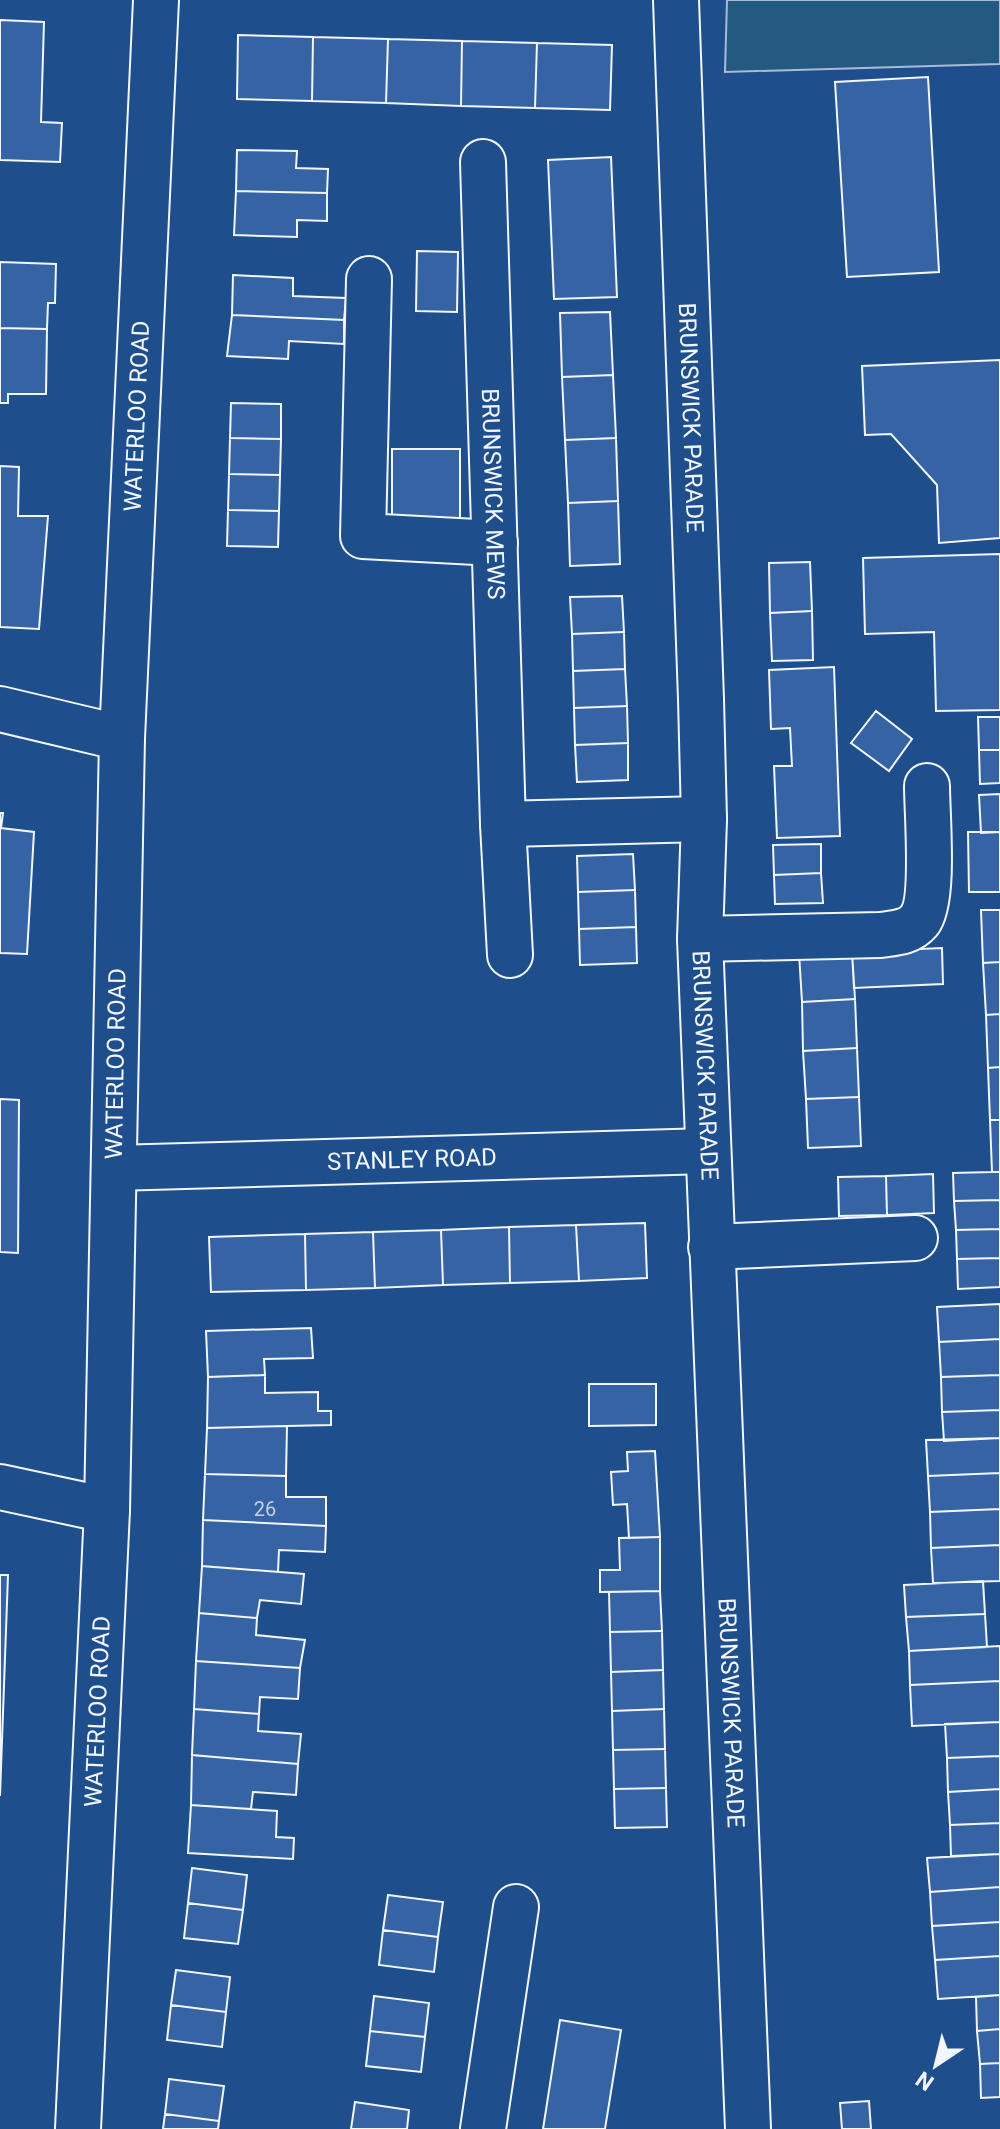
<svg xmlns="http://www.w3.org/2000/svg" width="1000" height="2129" font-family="Roboto,sans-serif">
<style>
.green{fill:#245a82;stroke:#a8bbd7;stroke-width:2}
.building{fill:#3563a3;stroke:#f2f6ff;stroke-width:2}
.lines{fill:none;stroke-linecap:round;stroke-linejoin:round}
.minor-casing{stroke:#f2f6ff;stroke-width:48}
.minor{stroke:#1f4e8c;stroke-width:44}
.labels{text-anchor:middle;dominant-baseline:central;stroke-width:6;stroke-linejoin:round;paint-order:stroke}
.number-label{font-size:20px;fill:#c3d1e8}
.street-label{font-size:24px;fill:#f2f6ff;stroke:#1f4e8c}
</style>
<rect width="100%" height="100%" fill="#1f4e8c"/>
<path class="green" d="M727 0H1000V64L725 72Z"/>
<path class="building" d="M0 20 44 22 41 122 62 123 60 162 0 160Z
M238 35 313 37 312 101 237 99Z
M313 37 388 39 386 103 312 101Z
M388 39 462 41 461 106 386 103Z
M462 41 537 43 535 108 461 106Z
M537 43 612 45 610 110 535 108Z
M928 77 939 272 847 277 835 82Z
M237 150 297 151 296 168 328 169 327 193 236 191Z
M611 157 617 297 554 299 548 160Z
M236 191 327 193V221L297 220V237L234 235Z
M417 251 458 252 457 312 416 311Z
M0 262 56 264 55 303H48L47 329 0 328Z
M233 275 293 278V296L346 298 344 320 232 315Z
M610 312 613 375 562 377 560 313Z
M232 315 344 320V344L289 341 288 359 227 356Z
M0 328 47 329 46 394H8V403H0Z
M1000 360V538L939 543 937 485 891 434 865 435 862 366Z
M613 375 616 438 565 440 562 377Z
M231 403 281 404V439L230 438Z
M230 438 281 439 280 475 229 474Z
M616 438 618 501 568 503 565 440Z
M392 449H460V524H392Z
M0 466 19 467 18 516H48L39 629 0 627Z
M229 474 280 475 279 511 228 510Z
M618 501 620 564 570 566 568 503Z
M228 510 279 511 278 547 227 546Z
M1000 554V710L936 711 934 632 865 634 863 558Z
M810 562 812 611 770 613 769 563Z
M622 596 624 632 572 634 570 597Z
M812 611 813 660 772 661 770 613Z
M624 632 625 669 573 671 572 634Z
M834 667 840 836 777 838 774 766H792L790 728 771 729 769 670Z
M625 669 627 706 574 708 573 671Z
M627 706 628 743 575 745 574 708Z
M876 711 912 739 889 771 851 743Z
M978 717H1000V750H979Z
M628 743V780L577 782 575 745Z
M979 750H1000V783L980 784Z
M1000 794V832L981 833 979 795Z
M0 813H3L1 828 34 832 27 954 0 953Z
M968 832H1000V892H969Z
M821 844V873L774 875 773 845Z
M633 854 635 890 578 892 577 856Z
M821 873 823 903 775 904 774 875Z
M635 890 636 927 579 929 578 892Z
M981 910H1000V962L983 963Z
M636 927 637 963 580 965 579 929Z
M942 948 943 984 854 988 852 952Z
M852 952 855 999 802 1002 799 953Z
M1000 962V1014L986 1015 983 963Z
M855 999 857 1048 803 1051 802 1002Z
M1000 1014V1067L988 1068 986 1015Z
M857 1048 859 1097 806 1099 803 1051Z
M1000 1067V1120H990L988 1068Z
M859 1097 861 1146 808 1148 806 1099Z
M0 1099 19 1100 18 1253 0 1252Z
M990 1120H1000V1172H992Z
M992 1172H1000V1200L954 1201 953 1173Z
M933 1174 934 1213 887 1215 886 1176Z
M886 1176 887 1215 839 1216 838 1177Z
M1000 1200V1229L956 1230 954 1201Z
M645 1223 647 1278 579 1281 576 1225Z
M576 1225 579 1281 510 1283 509 1227Z
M509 1227 510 1283 443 1285 441 1230Z
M1000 1229V1258L957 1259 956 1230Z
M441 1230 443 1285 375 1288 373 1232Z
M373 1232 375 1288 306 1290 305 1234Z
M305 1234 306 1290 211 1292 209 1237Z
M1000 1258V1287L958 1289 957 1259Z
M1000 1304V1339L939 1342 937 1307Z
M311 1328 313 1358 264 1359 265 1375 208 1377 206 1331Z
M1000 1339V1375L941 1377 939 1342Z
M265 1375V1393L318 1392V1411H331V1425L207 1428 208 1377Z
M1000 1375V1410L942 1412 941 1377Z
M589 1384H656V1425L589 1426Z
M1000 1410V1438L944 1441 942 1412Z
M287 1426 286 1476 205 1474 207 1428Z
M1000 1438V1473L928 1476 926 1440Z
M655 1451 660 1537 629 1538 627 1504 613 1505 611 1472 628 1471 627 1452Z
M1000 1473V1509L930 1512 928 1476Z
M205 1474 286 1476V1497H326V1526L203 1520Z
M1000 1509V1545L931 1548 930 1512Z
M203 1520 326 1526 325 1552 279 1550 278 1572 202 1566Z
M660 1537V1591L600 1592V1570H620L619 1538Z
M1000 1545V1581L933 1583 931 1548Z
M202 1566 304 1574 301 1604 260 1600 257 1618 199 1613Z
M0 1575H8L0 1796Z
M983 1581 985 1614 906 1617 904 1585Z
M660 1591 662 1631 610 1632 609 1592Z
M199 1613 257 1618 256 1635 305 1640 300 1668 196 1661Z
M985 1614 987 1647 909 1651 906 1617Z
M662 1631 663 1670 611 1672 610 1632Z
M1000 1646V1681L910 1685 909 1651Z
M196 1661 300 1668 298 1699 260 1697 259 1714 194 1709Z
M663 1670 664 1709 612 1711 611 1672Z
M1000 1681V1722L912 1726 910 1685Z
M194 1709 259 1714 258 1731 301 1734 298 1764 192 1755Z
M664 1709 665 1749 613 1750 612 1711Z
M1000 1722V1756L947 1758 945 1724Z
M665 1749 666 1788 614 1789 613 1750Z
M192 1755 298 1764 296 1795 253 1792 251 1809 191 1805Z
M1000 1756V1789L948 1792 947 1758Z
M666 1788 667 1827 615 1828 614 1789Z
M1000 1789V1823L950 1825 948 1792Z
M191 1805 277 1811 276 1837 294 1838 293 1859 188 1853Z
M1000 1823V1854L951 1856 950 1825Z
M1000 1854V1887L930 1892 927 1858Z
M192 1868 247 1875 243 1910 188 1903Z
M1000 1887V1922L932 1926 930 1892Z
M388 1895 443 1902 438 1937 383 1930Z
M188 1903 243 1910 238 1944 184 1938Z
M1000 1922V1956L935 1960 932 1926Z
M383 1930 438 1937 434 1972 379 1965Z
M1000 1956V1995L938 1999 935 1960Z
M176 1970 230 1977 226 2012 171 2005Z
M1000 1995V2029L977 2031 976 1997Z
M374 1996 429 2003 425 2037 370 2031Z
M171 2005 226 2012 222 2047 167 2040Z
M560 2020 621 2030 605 2129H543Z
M1000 2029V2063L980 2064 977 2031Z
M370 2031 425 2037 421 2072 366 2066Z
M1000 2063V2097L981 2098 980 2064Z
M169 2079 224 2086 219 2121 165 2114Z
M869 2101 871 2129H842L840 2103Z
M355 2102 409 2110 407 2129H351Z
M165 2114 219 2121 218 2129H163Z"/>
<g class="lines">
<g class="minor-casing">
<g id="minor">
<path id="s1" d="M676 0 701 699 704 819 700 939 748 2129"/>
<path id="s2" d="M483 162 503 824 510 955"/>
<path d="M369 279 363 536 495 543"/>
<path d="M0 709 122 738"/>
<path d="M503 824 704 819"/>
<path d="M700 939 880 935C894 933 909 933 919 921 935 902 927 814 927 786"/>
<path id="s3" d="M114 1168 708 1151"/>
<path d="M711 1247 915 1238"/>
<path d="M0 1487 107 1510"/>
<path id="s4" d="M78 2129 107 1510 122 738 156 0"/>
<path d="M483 2129 516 1907"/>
</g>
</g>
<use href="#minor" class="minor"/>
</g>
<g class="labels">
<g class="number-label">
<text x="265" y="1509">26</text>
</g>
<g class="street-label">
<text stroke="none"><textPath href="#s4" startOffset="1714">WATERLOO ROAD</textPath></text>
<text stroke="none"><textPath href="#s1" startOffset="418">BRUNSWICK PARADE</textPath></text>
<text stroke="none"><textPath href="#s2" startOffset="332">BRUNSWICK MEWS</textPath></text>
<text stroke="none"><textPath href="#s4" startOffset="1066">WATERLOO ROAD</textPath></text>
<text stroke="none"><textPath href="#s1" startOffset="1066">BRUNSWICK PARADE</textPath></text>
<text stroke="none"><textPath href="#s3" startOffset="298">STANLEY ROAD</textPath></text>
<text stroke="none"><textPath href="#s4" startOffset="418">WATERLOO ROAD</textPath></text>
<text stroke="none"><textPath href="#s1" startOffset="1714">BRUNSWICK PARADE</textPath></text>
</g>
</g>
<g transform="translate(936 2065) rotate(215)" stroke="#1f4e8c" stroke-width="6" paint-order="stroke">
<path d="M0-6L14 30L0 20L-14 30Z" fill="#f2f6ff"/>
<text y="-12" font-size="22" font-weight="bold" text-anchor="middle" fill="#f2f6ff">N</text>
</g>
</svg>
